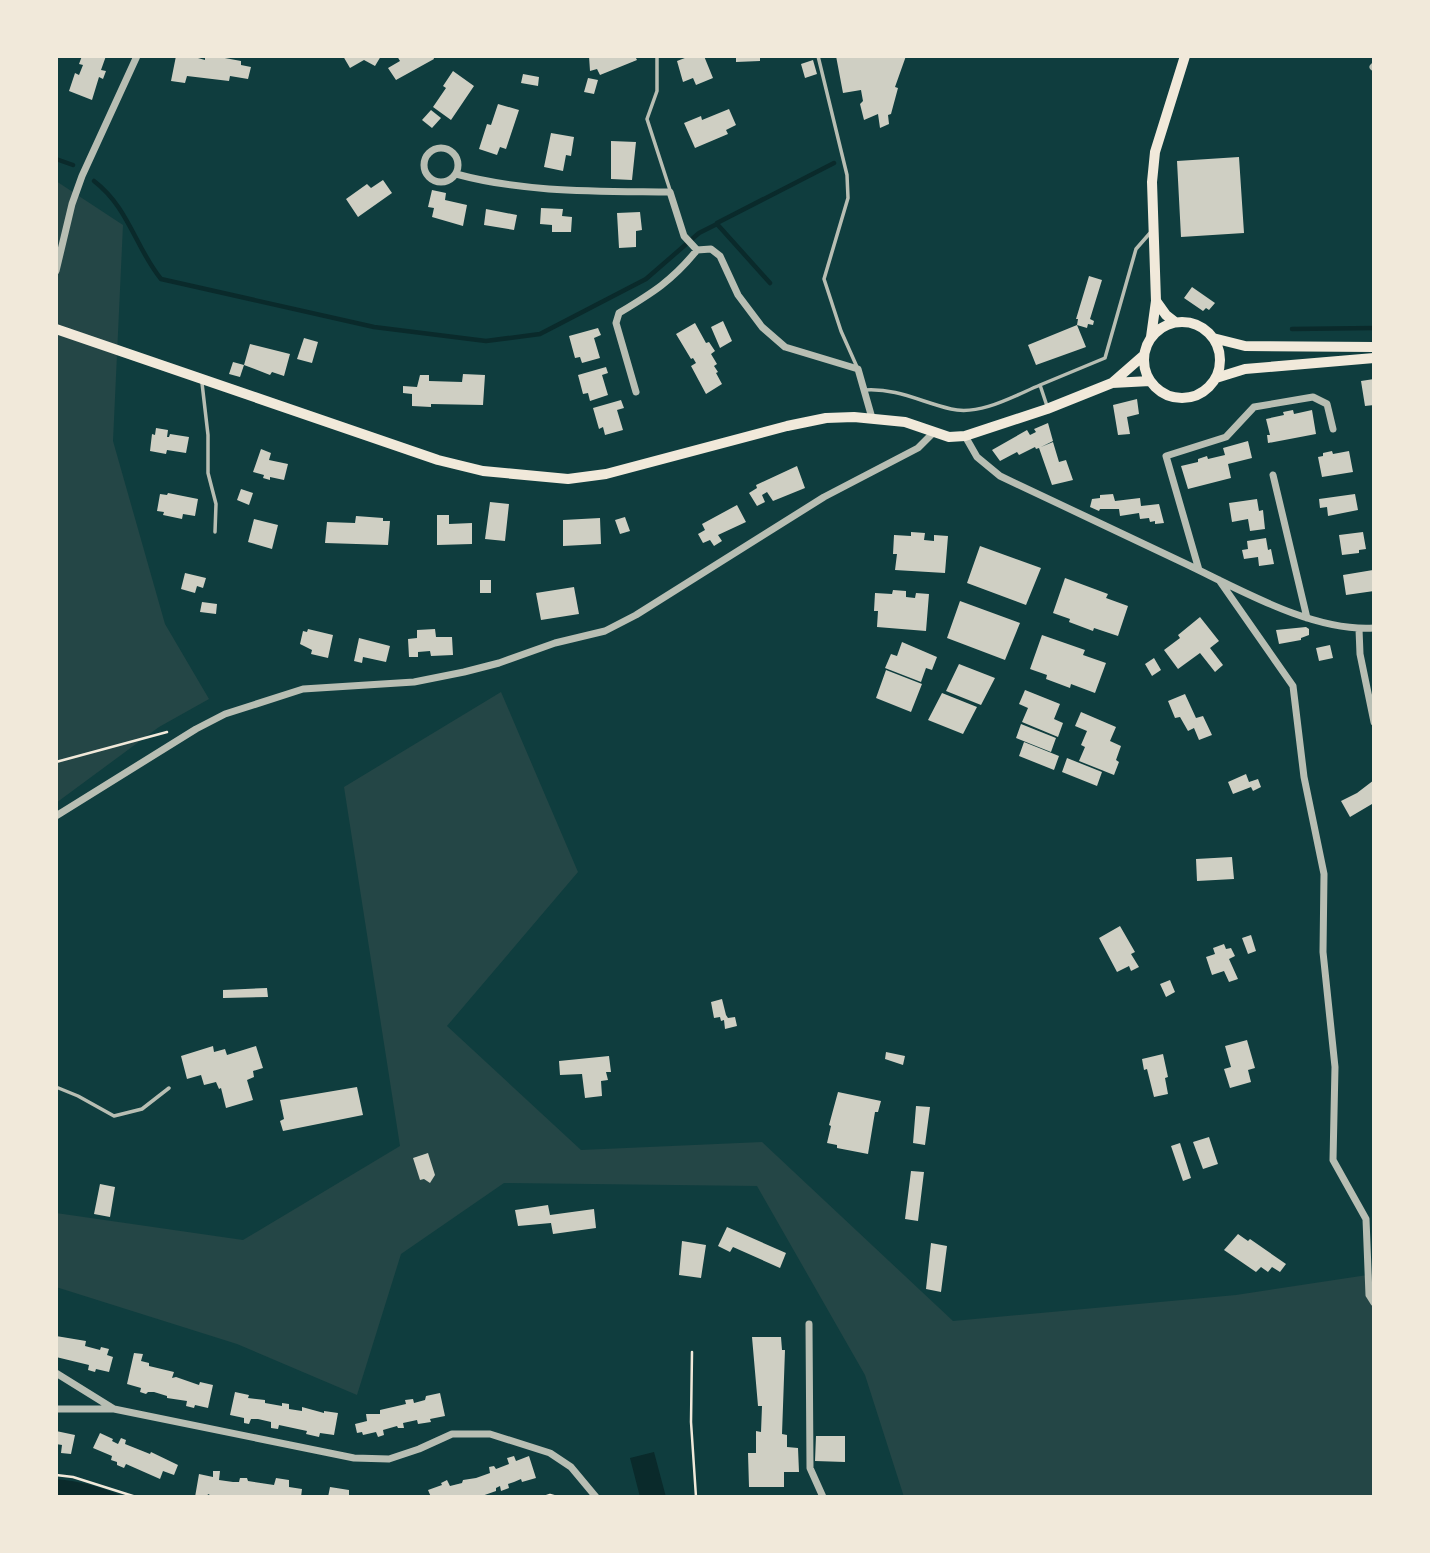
<svg xmlns="http://www.w3.org/2000/svg" width="1430" height="1553" font-family="Inter,sans-serif">
<style>
.green{fill:#244646}
.water{fill:#0a2a2b}
.lines{fill:none;stroke-linecap:round;stroke-linejoin:round}
.stream{stroke:#0a2a2b;stroke-width:4.5}
.building{fill:#cfcfc3}
.path{stroke:#f1e9da;stroke-width:2.5}
.service{stroke:#b8beb3;stroke-width:3.5}
.minor{stroke:#b8beb3;stroke-width:7}
.secondary{stroke:#f1e9da;stroke-width:10}
</style>
<rect width="100%" height="100%" fill="#0f3d3e"/>
<path class="green" d="M56 181 123 225 113 441 165 624 209 699 159 727 56 803Z
M501 692 578 872 447 1026 581 1150 762 1142 953 1321 1236 1295 1374 1274V1497H904L865 1375 757 1186 504 1183 401 1254 357 1395 237 1344 56 1287V1213L243 1240 400 1146 344 787Z"/>
<path class="water" d="M654 1452 666 1497H640L630 1458Z
M56 1479C79 1481 103 1487 124 1497H56Z"/>
<g class="lines">
<path class="stream" d="M56 159 73 165
M94 181C129 208 135 247 161 279L374 327 486 341 540 334 646 279 699 233 717 224 770 283
M717 223 834 163
M1292 329 1374 328"/>
</g>
<path class="building" d="M82 56H106L101 70 106 71 103 79 99 77 92 100 69 91 75 73 79 75 83 65 79 64Z
M176 56H191L205 60V56H214L241 61V65L251 67 248 79 230 76 229 81 187 76 185 83 171 81Z
M343 56H381L375 66 364 60 350 68Z
M397 56H433L434 59 396 80 388 68 400 61Z
M589 56H635L637 60 600 75 597 69 590 71Z
M690 56H704L713 78 696 85 693 78 683 82 677 61Z
M736 56H760V61L736 62Z
M836 56H906L895 87 898 88 891 114 888 115 889 124 880 128 878 114 864 120 860 104 863 101 861 90 843 93Z
M813 60 817 74 805 78 801 64Z
M453 71 474 86 451 120 433 107 446 88 443 86Z
M523 74 539 77 538 86 521 83Z
M588 78 598 80 594 94 584 92Z
M498 104 519 110 506 149 500 147 497 155 479 149 487 124 491 125Z
M729 109 736 125 726 130 728 134 695 148 684 123 701 116 702 120Z
M431 110 441 118 432 128 422 120Z
M551 133 574 137 571 156 566 155 563 171 544 167Z
M611 141 636 142 632 180 611 179Z
M1239 157 1244 233 1181 237 1177 161Z
M383 180 392 193 358 217 346 199 367 184 371 188Z
M432 190 446 193 445 200 467 205 463 226 432 217 434 208 428 207Z
M541 208 563 209 562 216 572 217 571 232H552V225L540 224Z
M486 209 517 215 514 230 484 225Z
M640 212 642 230 636 231V247L619 248 617 213Z
M1089 276 1102 280 1090 319 1094 321 1093 325 1088 324 1087 328 1077 325 1078 319H1076Z
M1192 287 1215 303 1209 310 1206 308 1203 311 1184 298Z
M723 321 732 341 720 348 711 327Z
M695 323 706 343 709 342 715 351 711 354 717 364 714 366 718 372 716 373 722 384 706 394 691 366 696 363 693 358 691 359 676 334Z
M1077 325 1086 347 1036 365 1028 345Z
M598 328 601 335 594 338 600 358 582 363 580 357 575 358 569 336Z
M304 338 318 342 312 363 297 359Z
M250 344 290 354 284 376 272 372 270 375 244 365Z
M233 362 244 365 240 377 229 374Z
M606 367 608 373 602 375 608 395 590 401 588 393 583 394 578 375Z
M463 374 485 375 483 405 431 404V407L412 406V394L403 393V386L417 387 420 375H429V381L462 382Z
M1374 379V405L1365 406 1361 381Z
M1137 399 1139 414 1127 417 1130 434 1118 435 1113 405Z
M621 400 624 408 617 410 623 430 605 435 603 427 599 429 593 408Z
M1293 410 1294 414 1312 410 1316 434 1268 443 1267 435H1270L1266 419 1284 415 1283 412Z
M1048 423 1053 441 1041 447 1053 442 1059 462 1066 460 1073 480 1052 485 1039 448 1036 449 1035 447 1019 455 1017 452 1000 461 992 450 1027 430 1030 435 1036 432 1034 429Z
M156 428 168 430 167 437H169L170 434 189 437 186 453 167 450 166 454 150 451 152 434 155 435Z
M1248 441 1252 458 1228 464 1231 478 1188 489 1181 466 1198 462V459L1207 456 1208 459 1225 455 1223 448Z
M261 449 271 453 269 460 288 464 284 480 270 477V480L263 478 264 475 253 472Z
M1332 451 1333 454 1349 451 1353 472 1322 477 1318 457 1323 456V453Z
M797 466 805 488 773 501 767 492 762 495 765 502 757 506 749 493 757 488 756 485Z
M241 489 253 493 249 505 237 500Z
M168 493 198 499 195 516 183 514 182 519 163 515 164 512 157 511 160 494 167 495Z
M1113 494 1115 501 1140 498 1141 506 1159 504 1164 523 1155 524V521L1150 522 1149 518 1140 519 1139 513 1120 516 1119 509H1100L1099 511 1090 507 1092 499 1100 498V495Z
M1355 494 1358 510 1328 516 1327 507 1320 508 1319 499Z
M1257 499 1259 511 1263 510 1265 529 1250 531 1248 519 1232 522 1229 503Z
M490 502 509 504 505 541 485 539Z
M737 505 746 522 718 535 722 541 714 546 710 540 703 543 698 534 705 530 702 524Z
M437 515H449V524L472 523V544L437 545Z
M356 516 383 518V521H390L388 545 325 543 327 522 355 523Z
M625 517 630 531 620 534 615 520Z
M600 518 601 544 563 546V520Z
M254 519 278 525 272 549 248 542Z
M911 532 925 533 924 540 934 541V535L948 536 945 573 895 570 897 554H893L894 535 911 536Z
M1363 532 1366 549 1359 550V553L1342 555 1339 535Z
M1266 538 1268 550 1271 549 1274 564 1259 566 1258 557 1244 559 1242 550 1248 549 1247 541Z
M980 546 1041 568 1026 605 967 583Z
M1373 570 1374 591 1346 595 1343 575Z
M185 573 206 578 203 588 197 586 195 593 181 589Z
M1065 578 1108 594 1106 598 1128 606 1118 636 1094 628 1093 631 1069 622 1070 619 1053 613Z
M480 580H491V593H480Z
M574 587 579 614 541 620 536 593Z
M893 590 906 591V597L915 598 916 593 929 594 926 631 877 627 878 611H874L875 593 892 594Z
M960 601 1020 623 1005 660 947 638Z
M202 602 217 604 216 614 200 612Z
M1200 617 1219 641 1210 648 1223 665 1215 672 1200 653 1178 669 1164 650 1180 638 1178 635Z
M1306 627 1309 629V635L1301 638V640L1279 644 1276 630Z
M308 629 333 635 328 658 311 654 312 650 300 644 303 631 307 632Z
M435 629 436 637H452L453 655 431 656 430 651 418 652V657H409L408 639 417 638V630Z
M1042 635 1085 650 1083 655 1106 663 1095 693 1071 684 1070 688 1046 679 1047 675 1030 669Z
M359 638 390 646 386 662 363 657 362 663 354 661Z
M902 642 937 657 932 670 926 668 921 682 885 668 891 654 897 656Z
M1330 645 1333 658 1319 661 1316 648Z
M1154 658 1161 670 1152 676 1145 664Z
M959 664 995 678 981 705 946 691Z
M886 670 922 684 911 712 876 698Z
M1025 690 1060 704 1054 719 1063 723 1058 737 1022 722 1028 708 1019 704Z
M942 693 977 707 963 734 928 720Z
M1185 694 1196 718 1203 716 1212 735 1199 740 1194 728 1188 731 1180 717 1175 718 1168 701Z
M1081 712 1116 727 1110 741 1121 746 1116 760 1119 762 1114 775 1079 761 1085 747 1081 745 1087 731 1075 726Z
M1021 724 1056 738 1051 752 1016 738Z
M1024 742 1059 756 1054 770 1019 756Z
M1067 758 1102 772 1097 786 1062 772Z
M1246 774 1249 782 1258 779 1261 787 1253 791 1251 787 1233 794 1228 782Z
M1374 780 1372 804 1350 817 1341 801 1357 793Z
M1232 857 1234 879 1197 881 1196 859Z
M1120 926 1135 952 1131 954 1139 967 1131 971 1129 966 1117 972 1099 938Z
M1251 935 1256 951 1248 954 1242 938Z
M1224 944 1226 949 1231 948 1235 956 1229 959 1238 979 1229 982 1224 971 1212 975 1206 957 1215 954 1213 948Z
M1170 980 1175 992 1166 997 1160 984Z
M267 988 268 997 223 998V990Z
M722 999 726 1015 728 1018 735 1017 737 1026 725 1029 724 1020 721 1021 720 1017 714 1018 711 1002Z
M1247 1040 1255 1068 1248 1070 1251 1082 1230 1088 1224 1069 1231 1067 1225 1046Z
M213 1046 214 1052 225 1049 227 1055 256 1046 263 1068 253 1071 254 1077 247 1080 253 1100 226 1108 221 1088 219 1089 216 1082 204 1085 201 1075 187 1079 181 1056Z
M886 1052 905 1056 903 1065 885 1059Z
M1163 1054 1168 1077 1165 1078 1168 1094 1154 1097 1147 1069 1144 1070 1142 1059Z
M609 1056 611 1072H606L608 1080 601 1081 602 1096 585 1098 582 1074 560 1075 559 1061Z
M357 1087 363 1115 283 1131 280 1121 284 1119 280 1100Z
M838 1092 881 1101 878 1112H875L868 1154 837 1148V1145L827 1143 831 1126 829 1125Z
M916 1106 930 1107 925 1145 913 1143Z
M1209 1137 1218 1164 1203 1169 1193 1142Z
M1180 1143 1191 1178 1183 1181 1171 1146Z
M428 1153 435 1175 430 1183 424 1179 420 1180 413 1158Z
M911 1171 924 1172 918 1221 905 1219Z
M100 1184 115 1187 110 1217 94 1214Z
M548 1205 550 1215 594 1209 596 1228 553 1234 551 1223 518 1226 515 1210Z
M727 1227 786 1253 780 1268 733 1247 730 1252 718 1246Z
M1238 1234 1248 1241 1250 1239 1286 1264 1280 1272 1272 1267 1268 1272 1261 1267 1256 1272 1224 1250Z
M682 1241 706 1245 701 1278 679 1275Z
M931 1243 947 1246 941 1292 926 1289Z
M56 1336 86 1341 85 1346 100 1350 101 1347 109 1349 107 1355 113 1357 109 1372 96 1369 95 1372 88 1370 89 1365 56 1357Z
M752 1337H781L782 1350H785L782 1434 787 1435V1447L798 1448 799 1472H784V1487H749L748 1453H756V1431L761 1432 762 1406H758Z
M134 1353 143 1354 141 1361 149 1363V1366L174 1372 172 1378 176 1377 199 1385 200 1382 213 1385 208 1408 195 1405 194 1408 186 1406 187 1401 167 1398V1396L154 1392H148L146 1394 140 1392 141 1388 127 1384Z
M235 1392 249 1395 248 1398 265 1400V1403L282 1406V1403L289 1404V1409L302 1411V1407L324 1413V1411L338 1413 334 1435 320 1433 319 1437 306 1434 307 1431 279 1425 278 1429 271 1428V1422L258 1419H251L249 1424 244 1423V1418L230 1415Z
M440 1393 445 1416 430 1419 431 1422 418 1424 417 1420 403 1423 404 1428H398L397 1426 383 1430 384 1435 378 1437 376 1432 363 1435 362 1432 357 1433 355 1424 367 1421 366 1414H380V1410L406 1404 405 1400 413 1399 414 1403 425 1400 426 1396Z
M56 1431 75 1435 71 1454 61 1453 62 1445 56 1444Z
M100 1433 113 1439 112 1441 118 1444 121 1438 126 1440 125 1444 150 1454 151 1452 178 1465 174 1475 163 1471 160 1479 126 1464 124 1468 117 1465V1462L111 1460 112 1456 93 1448Z
M816 1436H845V1462L815 1461Z
M514 1456 516 1461 529 1456 536 1478 522 1482 521 1479 514 1482 508 1484 509 1488 501 1491 500 1486 496 1488V1491L479 1497H431L428 1490 442 1485 441 1483 447 1480 450 1486 462 1483 463 1480 476 1478 490 1473 489 1467 494 1466 496 1469 509 1464 507 1458Z
M213 1471H220L219 1480 233 1482H239L240 1478H247L248 1481 274 1485 276 1478 289 1480V1487L302 1489 301 1497H214L208 1494 207 1497H195L199 1474 213 1477Z
M330 1487 349 1490V1495L354 1497H328Z"/>
<g class="lines">
<path class="path" d="M56 762 167 732
M692 1352 691 1422 696 1497
M56 1475 73 1477 136 1497
M544 1497 550 1495 557 1497"/>
<path class="service" d="M657 56V91L647 119 670 190
M818 56 847 175 848 198 824 279 841 331 857 367
M202 383 208 435V473L216 504 215 532
M865 390C897 388 921 402 951 409 980 416 1014 396 1040 385
M1047 406 1040 385 1105 358 1136 249 1150 233
M56 1087 78 1096 114 1116 142 1109 169 1088"/>
<path class="minor" d="M1373 67 1374 66
M424 165a17 17 0 1 1 34 0a17 17 0 1 1-34 0Z
M456 174C526 193 598 191 670 192L684 236 697 250 711 249 720 256 738 295 762 327 785 347 858 369 872 418
M56 271 72 204 82 176 137 56
M636 392 616 323 619 313C652 293 672 281 697 250
M965 436 977 457 1000 476C1061 505 1123 534 1184 563 1239 589 1312 632 1374 628
M1273 475 1307 618
M1199 570 1166 456 1226 437 1254 407 1313 397 1327 404 1333 429
M1219 580 1293 686 1304 777 1324 874 1323 952 1335 1067 1333 1160 1366 1219 1369 1295 1374 1303
M1359 629 1360 654 1374 722
M56 816 196 729 225 714 303 689 414 682 464 672 499 663 555 643 605 631 636 615 824 497 918 448 933 433
M809 1324 810 1468 823 1497
M56 1373 114 1409 354 1458 389 1459 419 1449 452 1434H490L550 1453 571 1467 596 1497
M56 1409H113"/>
<path class="secondary" d="M1156 301 1166 315 1175 322
M1144 360a38 38 0 1 1 76 0a38 38 0 1 1-76 0Z
M56 329 438 460 483 471 568 479 606 474 787 426 826 418 854 417 905 422 949 437 965 436 1047 409 1112 383 1150 381
M1151 337 1156 301 1152 182 1155 152 1185 56
M1213 338 1245 346 1374 347
M1216 378 1245 369 1374 358
M1112 383 1144 355"/>
</g>
<rect width="1430" height="1553" fill="none" stroke="#f1e9da" stroke-width="116"/>
</svg>
